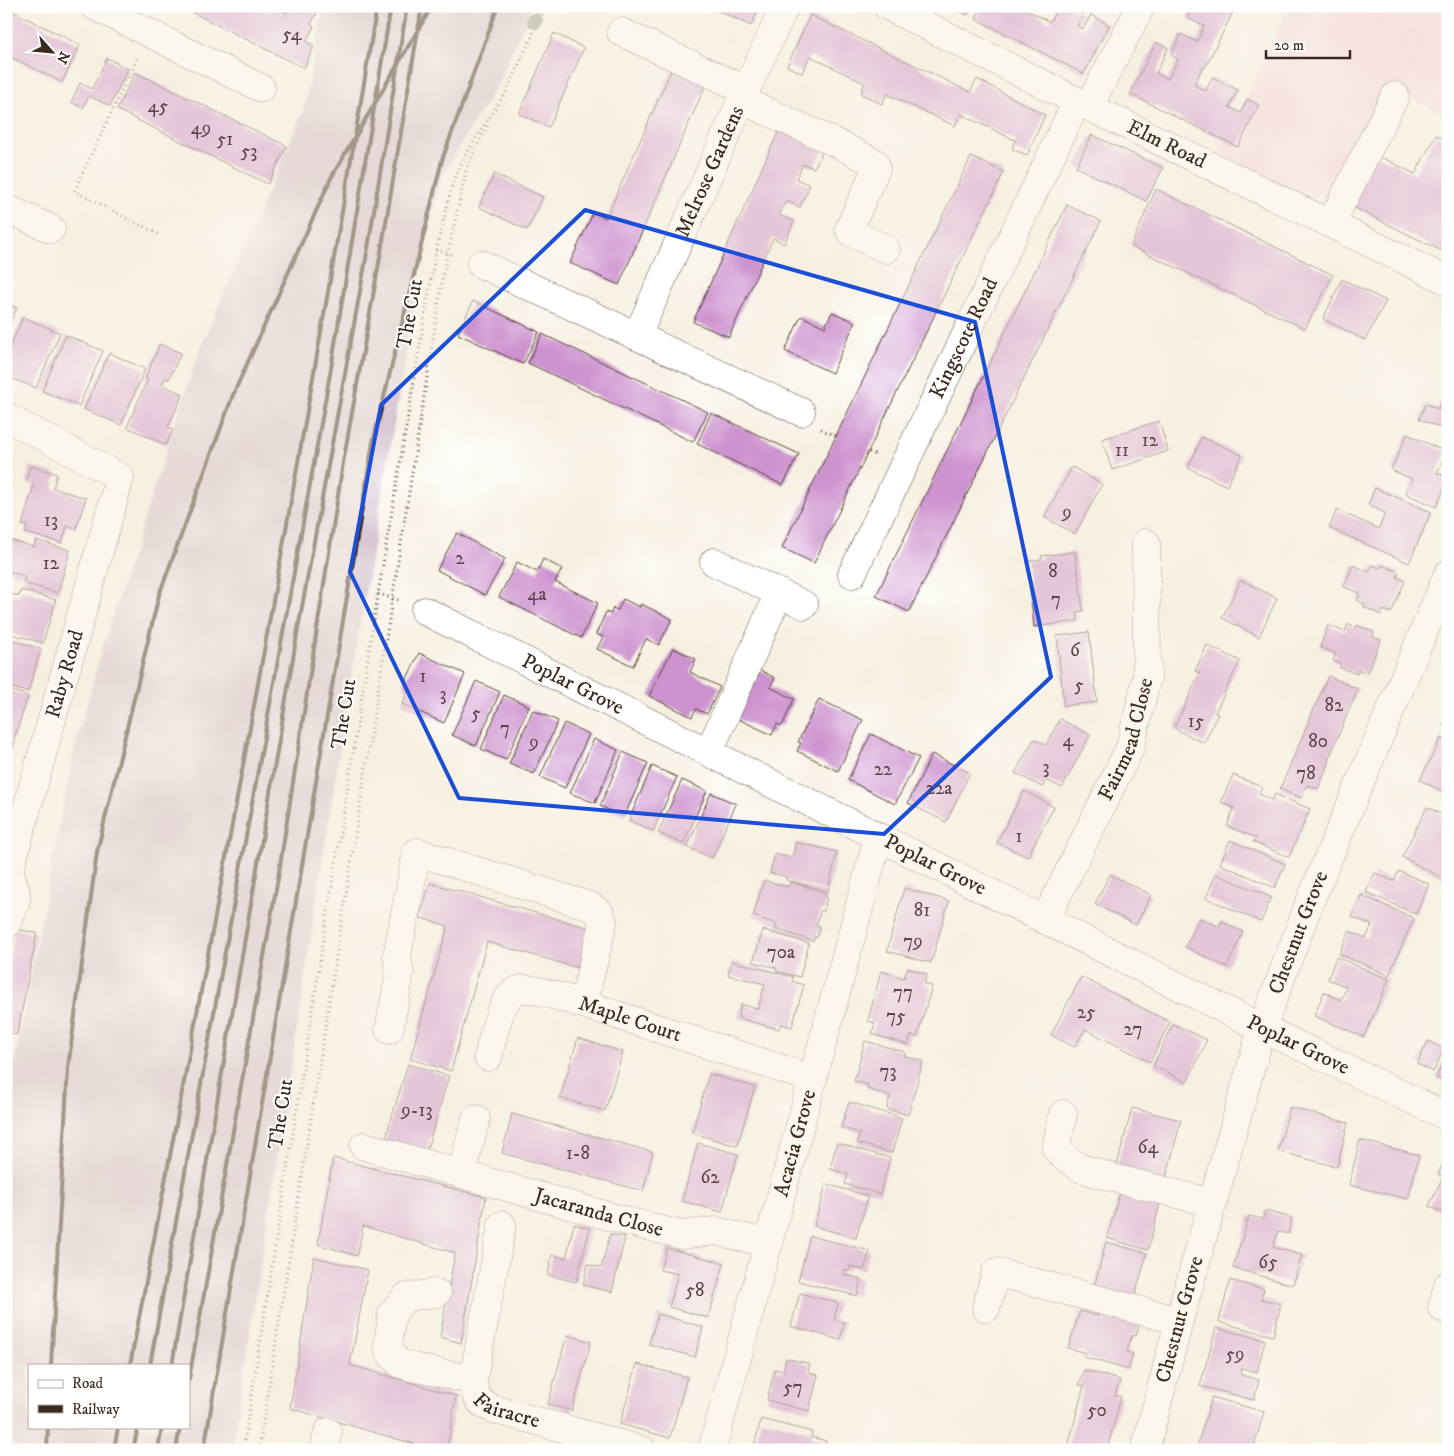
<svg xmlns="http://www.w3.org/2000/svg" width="1454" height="1456" font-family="'IM FELL DW Pica',serif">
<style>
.built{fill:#f5cfda}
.industrial{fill:#d1bdcb;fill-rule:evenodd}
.building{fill:#cd93cf}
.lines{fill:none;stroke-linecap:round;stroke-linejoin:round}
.minor-casing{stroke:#57483b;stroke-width:29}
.path{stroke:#57483b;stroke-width:3;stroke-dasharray:1 4;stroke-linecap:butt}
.minor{stroke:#fff;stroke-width:28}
.rail{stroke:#3b2a1e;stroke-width:4}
.tree{fill:#9ca18c}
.marked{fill:none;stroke:#1d4ed8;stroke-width:4;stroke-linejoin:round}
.labels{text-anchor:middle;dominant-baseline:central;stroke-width:4;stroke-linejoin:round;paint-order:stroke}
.number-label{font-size:19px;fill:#60444a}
.street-label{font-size:21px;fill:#3b2a1e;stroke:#fff}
</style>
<rect width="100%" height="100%" fill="#fff"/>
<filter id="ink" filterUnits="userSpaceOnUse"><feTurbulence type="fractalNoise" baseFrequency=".02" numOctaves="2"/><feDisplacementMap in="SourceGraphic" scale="10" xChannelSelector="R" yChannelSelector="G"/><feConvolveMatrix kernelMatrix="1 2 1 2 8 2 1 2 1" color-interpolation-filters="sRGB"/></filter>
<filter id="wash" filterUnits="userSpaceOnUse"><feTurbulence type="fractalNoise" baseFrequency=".0096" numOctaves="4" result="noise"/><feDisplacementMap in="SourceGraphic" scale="20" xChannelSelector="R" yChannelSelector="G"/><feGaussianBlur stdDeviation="1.12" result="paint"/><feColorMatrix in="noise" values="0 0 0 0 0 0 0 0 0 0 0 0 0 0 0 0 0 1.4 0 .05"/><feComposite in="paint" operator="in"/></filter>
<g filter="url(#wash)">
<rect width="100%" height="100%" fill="#f7f0e1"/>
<path class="built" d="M1290 6H1448V117L1388 87 1328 206 1218 152Z"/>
<path class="industrial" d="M324 6H532L498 83 443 174 427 230 351 677 232 1450H6V1109L58 830 75 747 103 645 162 463 202 344 304 109ZM29 1365H189V1427H29Z"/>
<g id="blocks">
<path class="building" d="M179 6H274L287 13 291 6H306L317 12 311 24 314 26 306 42 314 46 304 68Z
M709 6H760L751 26Z
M949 6H971L967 15Z
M982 6H1019L1050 22 1058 6H1068L1083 14 1077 26 1083 29 1091 15 1109 25 1084 74 976 19Z
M1193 6H1236L1205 68 1203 67 1194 85 1206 91 1212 77 1238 90 1229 107 1241 113 1247 99 1259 105 1238 147 1130 94 1156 42 1168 48 1156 73 1168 79 1178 59 1171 55 1181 34 1197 42 1204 26 1187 18Z
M6 8 80 45 62 82 6 55Z
M810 15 970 92 977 79 1045 115 1027 155 1012 149 1015 140 960 114 955 126 887 94 882 104 861 94 864 83 810 56 802 73 787 66Z
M554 33 584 48 549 127 519 114Z
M107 58 128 69 110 106 89 96 83 108 71 102 80 83 92 89Z
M674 64 708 79 619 285 570 263 593 213 606 218Z
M135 72 287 146 268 184 117 110Z
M783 121 824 148 814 168 803 164 796 179 810 185 800 207 786 201 779 215 794 221 784 244 773 238 729 337 693 322Z
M1092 135 1163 168 1146 201 1076 167Z
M1436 135 1448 141V254L1347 204 1373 153 1415 174Z
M971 157 1004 172 814 563 782 548Z
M494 174 543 197 527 230 479 207Z
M1156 189 1333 275 1305 329 1131 246Z
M1067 205 1101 221 909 612 876 596Z
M1342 279 1386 301 1365 340 1323 319Z
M473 301 539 332 523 364 458 334Z
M6 303 17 308 6 331Z
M832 312 855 322 832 373 785 351 801 316 825 327Z
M23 317 60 333 36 388 6 376V356Z
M542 334 708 412 693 442 528 363Z
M66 335 103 351 79 406 42 391Z
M160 344 181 353 169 379 165 378 162 385 183 394 168 427 173 430 166 445 127 427 148 379 145 378Z
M109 353 145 369 121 425 84 409Z
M1448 385V431L1419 419 1426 403 1438 409Z
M711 413 799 454 783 485 697 444Z
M1159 421 1168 451 1112 470 1102 439Z
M1407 434 1446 452 1437 473 1448 477V481L1436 507 1406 494 1412 479 1391 470Z
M1202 437 1242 455 1227 486 1188 468Z
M30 466 57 474 53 488 86 498 76 529 67 526 62 543 25 533 27 526 22 525 34 484 26 481Z
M1072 467 1102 484 1075 534 1044 517Z
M1375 488 1431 512 1409 563 1329 528 1337 510 1379 529 1385 513 1368 505Z
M457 533 505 559 485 595 437 570Z
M10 540 34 547 36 540 70 550 58 593 23 583 25 576 6 571V554Z
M1075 552 1083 611 1077 612 1078 621 1034 627 1027 561 1042 559 1041 556Z
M543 559 562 569 555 582 598 603 581 638 499 597 517 562 537 572Z
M1353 565 1369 572 1372 565 1380 568 1382 565 1399 572 1397 577 1405 581 1391 613 1383 610 1381 615 1364 607 1365 604 1357 601 1360 593 1344 587Z
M1241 580 1277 598 1259 637 1222 618Z
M21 590 56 600 43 643 8 633 10 626 6 625V593L19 596Z
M623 599 640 607 641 604 672 619 659 645 646 639 633 666 597 649 603 637 596 634 606 612 611 614 613 608 618 610Z
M1348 624 1356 628 1357 625 1374 632 1373 637 1381 640 1367 673 1359 670 1357 674 1339 667 1341 664 1333 661 1336 654 1320 647 1328 625 1345 632Z
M1089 632 1097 702 1064 706 1057 636Z
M7 639 41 649 28 692 6 686Z
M1207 645 1240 661 1215 713 1218 714 1204 743 1174 728 1200 673 1195 671Z
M673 648 696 659 690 672 720 687 707 714 696 709 692 717 649 696Z
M419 653 465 674 444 723 402 704 408 690 403 687Z
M756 668 775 678 770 687 794 699 782 726 777 724 772 735 732 716Z
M1328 676 1358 689 1328 760 1330 761 1318 789 1307 785 1301 798 1280 789Z
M476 681 500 692 476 746 452 735Z
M6 689 28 696 14 739 6 736Z
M504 695 529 706 506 760 481 749Z
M819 699 863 720 838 771 797 751 801 743 798 742Z
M533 710 558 721 534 774 509 764Z
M1448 716V729L1443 726Z
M1060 719 1090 735 1062 788 1046 780 1042 787 1015 773 1034 739 1046 745Z
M564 723 589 734 565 788 540 777Z
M871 734 919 758 895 804 848 780Z
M1441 738 1448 742V788L1445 793 1420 780Z
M594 739 618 750 595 803 570 793Z
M6 740 14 743 6 763Z
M623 752 648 763 624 817 600 806Z
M932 754 970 773 946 822 908 803Z
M652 766 677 777 653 831 629 820Z
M1233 775 1262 787 1259 794 1272 800 1275 794 1310 809 1289 857 1253 842 1256 838 1227 826 1234 808 1221 802Z
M682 780 707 791 683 844 658 833Z
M1024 791 1054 807 1027 857 997 842Z
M711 793 736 804 712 858 687 847Z
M1427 807 1448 818V881L1402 857Z
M1230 840 1285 864 1275 888 1220 864Z
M796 842 837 852 828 891 786 880 787 877 770 873 775 854 792 858Z
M1399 871 1429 884 1416 914 1366 892 1375 873 1394 881Z
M1110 874 1151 895 1136 925 1095 904Z
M1216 874 1271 897 1261 922 1206 898Z
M764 880 788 887 790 882 826 893 825 897 827 898 824 911 821 910 816 925 820 926 817 938 814 937 813 941 775 929 777 924 753 916Z
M430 883 593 929 582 969 487 942 451 1071 410 1059 448 926 420 918Z
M904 888 949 901 931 963 887 951Z
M1361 895 1414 918 1389 975 1339 954 1349 931 1366 938 1372 925 1352 917Z
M1200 918 1219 927 1221 921 1243 932 1227 967 1185 947Z
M15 929 37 933 17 1035 6 1033V974Z
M763 930 809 943 800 977 776 971 777 968 753 962Z
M1336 957 1389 979 1364 1037 1314 1016 1324 992 1341 1000 1347 987 1328 979Z
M732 961 793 977 792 981 804 985 792 1027 781 1024 779 1029 738 1018 741 1004 758 1009 765 984 728 975Z
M907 968 927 974 924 984 932 986 917 1037 911 1035 908 1045 872 1034 875 1023 868 1021 881 971 904 978Z
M1081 977 1170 1022 1150 1062 1085 1029 1075 1047 1051 1035Z
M1173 1024 1207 1040 1187 1082 1153 1066Z
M578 1038 623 1052 605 1111 560 1098Z
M865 1041 905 1052 904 1056 923 1061 908 1115 887 1109 890 1096 867 1089 868 1085 854 1081Z
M1428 1041 1444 1049 1433 1072 1417 1064Z
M1448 1051V1083L1436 1078Z
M408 1064 449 1076 425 1156 384 1143Z
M709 1074 755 1087 737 1146 692 1133Z
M849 1102 902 1118 892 1153 857 1143 860 1133 841 1128Z
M1290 1107 1348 1123 1337 1167 1278 1151Z
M1132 1108 1181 1120 1164 1186 1115 1173Z
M512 1114 653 1152 643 1191 502 1153Z
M1360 1140 1419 1155 1408 1199 1349 1185Z
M698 1143 738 1154 722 1212 682 1201Z
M837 1143 890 1158 880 1194 845 1184 848 1174 830 1169Z
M333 1158 486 1197 461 1343 440 1337 455 1253 363 1226 357 1256 318 1244Z
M1445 1159 1448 1160V1215L1429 1206 1443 1177 1438 1174Z
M826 1184 868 1196 856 1238 814 1226Z
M1122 1185 1162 1196 1148 1250 1107 1238Z
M1265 1211 1292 1218 1288 1234 1278 1231 1273 1247 1302 1255 1293 1285 1233 1268 1249 1216 1263 1219Z
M574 1224 590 1228 576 1282 548 1275 552 1255 566 1258Z
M610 1234 625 1237 612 1292 583 1285 588 1264 601 1268Z
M810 1236 870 1251 864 1270 850 1266 849 1271 843 1270V1274L861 1279 857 1296 798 1281Z
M1106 1242 1147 1253 1132 1306 1092 1295Z
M667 1248 724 1263 708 1318 669 1307 678 1274 660 1270Z
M314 1257 368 1270 350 1365 456 1396 447 1450H435L290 1408Z
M1230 1280 1264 1289 1261 1299 1281 1304 1273 1336 1219 1322Z
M800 1293 838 1303 834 1320 845 1322 840 1340 791 1326Z
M1080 1311 1098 1316 1100 1311 1140 1323 1136 1336 1132 1335 1127 1352 1133 1354 1128 1370 1084 1357 1085 1353 1068 1348Z
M658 1314 703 1327 695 1357 649 1344Z
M1216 1328 1265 1340 1257 1372 1242 1368 1241 1375 1259 1380 1254 1400 1200 1386Z
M567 1335 591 1342 572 1411 548 1404Z
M786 1358 810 1364 808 1372 818 1375 809 1411 767 1400 775 1369 783 1371Z
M637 1364 687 1377 670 1438 620 1424Z
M1084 1370 1120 1380 1115 1395 1121 1397 1107 1450H1067L1084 1386 1079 1385Z
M1212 1397 1264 1412 1253 1450H1209L1197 1446Z
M761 1419 812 1432 811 1437 826 1441 823 1450H753Z"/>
</g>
</g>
<g filter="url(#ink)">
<use href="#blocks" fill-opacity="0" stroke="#57483b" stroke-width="1"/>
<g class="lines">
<g class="minor-casing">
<g id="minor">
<path d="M94 6 261 88"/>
<path id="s1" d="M887 6 1077 101 1448 281"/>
<path d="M621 32 746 90"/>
<path d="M742 100 834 142 875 163 876 169 849 229 852 233 886 249"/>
<path d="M1089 106 1141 6"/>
<path d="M6 208 51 229"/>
<path d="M1331 224 1395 96"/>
<path d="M481 264 801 412"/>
<path id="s2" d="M637 336 746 90 785 6"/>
<path d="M6 417 120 477 9 872"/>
<path d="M714 562 804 605"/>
<path id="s3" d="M852 574 1077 101"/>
<path id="s4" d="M425 611 1262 1028 1448 1117"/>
<path d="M709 752 779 593"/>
<path id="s5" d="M1045 920 1130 748 1147 677 1146 543"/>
<path d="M6 925C18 898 20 899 9 872"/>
<path d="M389 1030 400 973 397 956 417 852 590 906 600 913 603 923 583 1004"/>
<path id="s6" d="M488 1057C493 1039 500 992 522 989 533 987 582 1004 596 1008 668 1032 740 1055 813 1079"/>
<path d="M1063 1114 1056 1148 1063 1156 1080 1168 1110 1177 1213 1203"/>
<path id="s7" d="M364 1146 615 1218 681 1235 716 1231 769 1244"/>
<path d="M461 1174 476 1119"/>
<path id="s8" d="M502 1225 473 1380C475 1397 477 1402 493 1409L642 1450"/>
<path d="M437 1293 406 1297 392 1313 388 1346 391 1354 399 1363 412 1367 473 1380"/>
<path d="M986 1308 996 1272 1179 1321"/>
<path d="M1442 1308 1448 1285"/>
<path d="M324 1450 328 1432"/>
<path id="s9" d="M712 1450 878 838"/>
<path id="s10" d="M1145 1450 1179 1321 1262 1028 1311 899 1448 574"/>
</g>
</g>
<path class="path" d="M137 59 74 191 158 234
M436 250 455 255
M821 429 836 436
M869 452 877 455
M378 594 402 601
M243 1450 378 594 436 250 454 178 469 149 506 92 546 6
M259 1450 443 275 467 167 489 122"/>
<use href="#minor" class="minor"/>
<path class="rail" d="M51 1365 68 1068 97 852 159 595 233 395 331 178 432 6
M130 1365C217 913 301 460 377 6
M150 1365 330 374 391 6
M172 1365 298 629 368 248 407 6
M189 1379 279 872 343 463 382 246 422 6
M47 1450 48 1427
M114 1450 118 1427
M133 1450 138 1427
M158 1450 162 1427
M176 1450 180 1427
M204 1450 373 442 442 160 498 6"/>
</g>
<circle class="tree" cx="535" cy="21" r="8"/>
</g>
<path d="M0 0H1454V1456H0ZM585 210 975 322 1051 677 884 834 459 798 350 572 381 405Z" fill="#f7f0e1" fill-opacity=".55" fill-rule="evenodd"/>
<path class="marked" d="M585 210 975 322 1051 677 884 834 459 798 350 572 381 405Z"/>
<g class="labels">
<g class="number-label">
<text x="292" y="34">54</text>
<text x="158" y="106">45</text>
<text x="201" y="128">49</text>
<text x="225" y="139">51</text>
<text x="249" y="151">53</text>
<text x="1150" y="440">12</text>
<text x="1122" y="450">11</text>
<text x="1067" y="512">9</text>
<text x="51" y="520">13</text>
<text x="460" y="558">2</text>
<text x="51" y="563">12</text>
<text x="1053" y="571">8</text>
<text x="537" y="594">4a</text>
<text x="1056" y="599">7</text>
<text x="1075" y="650">6</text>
<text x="423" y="676">1</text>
<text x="1079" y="685">5</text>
<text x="443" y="694">3</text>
<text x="1334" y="705">82</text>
<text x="476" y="713">5</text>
<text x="1196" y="721">15</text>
<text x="505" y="728">7</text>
<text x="1068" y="740">4</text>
<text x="1318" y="741">80</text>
<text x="534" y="742">9</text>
<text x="1046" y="767">3</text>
<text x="883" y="769">22</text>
<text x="1306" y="773">78</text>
<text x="939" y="788">22a</text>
<text x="1019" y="836">1</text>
<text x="922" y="910">81</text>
<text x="913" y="941">79</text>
<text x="781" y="952">70a</text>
<text x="903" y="992">77</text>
<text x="1086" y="1012">25</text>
<text x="896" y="1016">75</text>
<text x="1133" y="1029">27</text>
<text x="888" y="1071">73</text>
<text x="417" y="1110">9-13</text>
<text x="1148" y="1147">64</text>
<text x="578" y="1153">1-8</text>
<text x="710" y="1177">62</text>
<text x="1268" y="1262">65</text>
<text x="695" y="1290">58</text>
<text x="1235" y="1354">59</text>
<text x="793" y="1387">57</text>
<text x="1097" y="1410">50</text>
</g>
<g class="street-label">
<text stroke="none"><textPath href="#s1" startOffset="312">Elm Road</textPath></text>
<text stroke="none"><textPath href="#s2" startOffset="180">Melrose Gardens</textPath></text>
<text transform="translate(410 314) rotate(-80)">The Cut</text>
<text stroke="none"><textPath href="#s3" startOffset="261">Kingscote Road</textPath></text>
<text transform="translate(65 674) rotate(-74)">Raby Road</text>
<text stroke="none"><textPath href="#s4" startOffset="165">Poplar Grove</textPath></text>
<text transform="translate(344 714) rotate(-81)">The Cut</text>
<text stroke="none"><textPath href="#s5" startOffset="199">Fairmead Close</textPath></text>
<text stroke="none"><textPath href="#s4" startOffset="570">Poplar Grove</textPath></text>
<text stroke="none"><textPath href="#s10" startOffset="540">Chestnut Grove</textPath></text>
<text stroke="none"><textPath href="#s6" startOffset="192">Maple Court</textPath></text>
<text stroke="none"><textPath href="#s4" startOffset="975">Poplar Grove</textPath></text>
<text transform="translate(281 1114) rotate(-81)">The Cut</text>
<text stroke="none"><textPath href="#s9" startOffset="318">Acacia Grove</textPath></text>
<text stroke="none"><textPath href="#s7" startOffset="244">Jacaranda Close</textPath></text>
<text stroke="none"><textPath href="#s10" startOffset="135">Chestnut Grove</textPath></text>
<text stroke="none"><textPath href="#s8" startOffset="209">Fairacre</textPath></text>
</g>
</g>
<rect width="1454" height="1456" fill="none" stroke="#fff" stroke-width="25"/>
<rect x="28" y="1364" width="162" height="65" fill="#ffffff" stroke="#b1aaa5"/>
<rect x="38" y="1380" width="25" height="8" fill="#ffffff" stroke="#b1aaa5"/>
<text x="72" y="1388" font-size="15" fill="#3b2a1e">Road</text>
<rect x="38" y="1405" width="25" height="8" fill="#3b2a1e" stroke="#b1aaa5"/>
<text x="72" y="1414" font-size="15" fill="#3b2a1e">Railway</text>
<g transform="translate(52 52) rotate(117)" stroke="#ffffff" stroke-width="4" paint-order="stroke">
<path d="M0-4L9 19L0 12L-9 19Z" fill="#3b2a1e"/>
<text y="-8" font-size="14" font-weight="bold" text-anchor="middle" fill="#3b2a1e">N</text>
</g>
<path d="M1266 50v8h84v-8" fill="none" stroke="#3b2a1e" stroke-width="2.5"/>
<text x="1274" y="50" font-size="15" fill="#3b2a1e" stroke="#ffffff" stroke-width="4" paint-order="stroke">20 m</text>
</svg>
